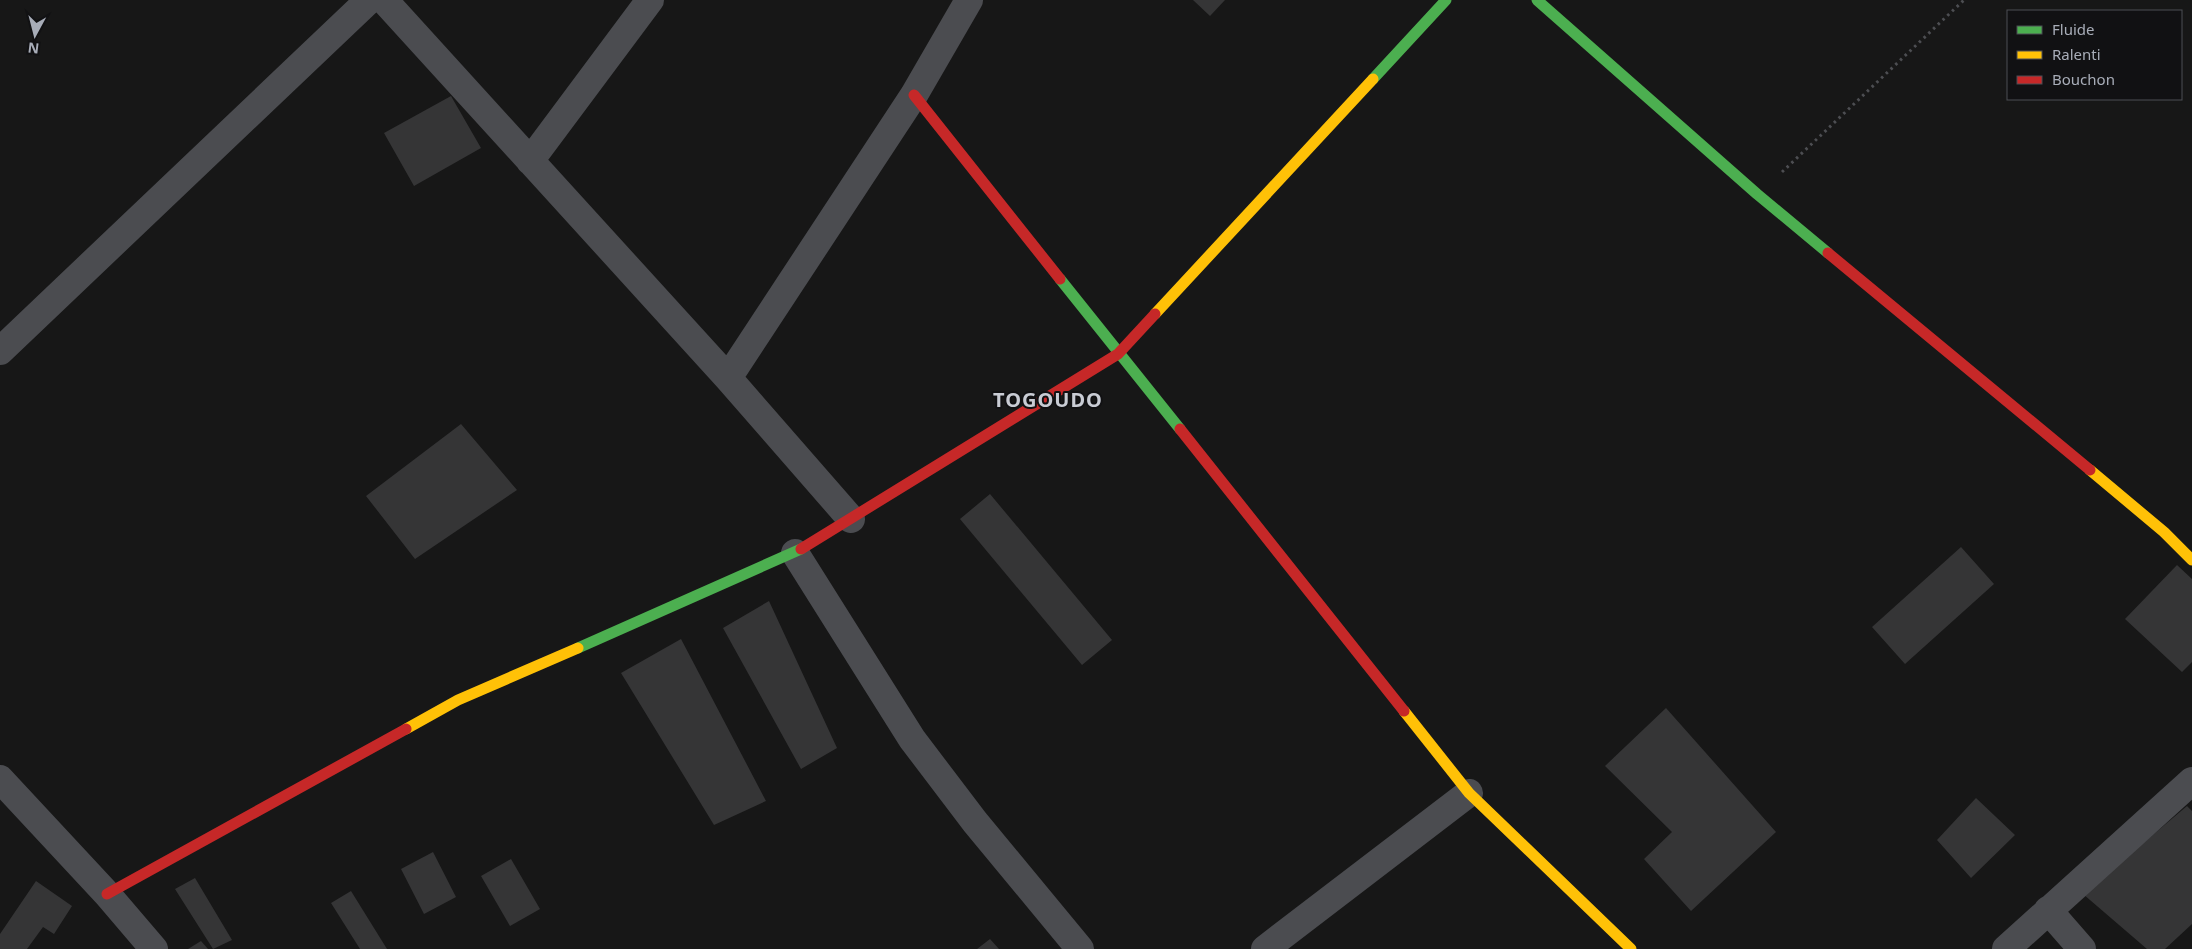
<svg xmlns="http://www.w3.org/2000/svg" width="2192" height="949" font-family="'Noto Sans',sans-serif">
<style>
.building{fill:#353536}
.lines{fill:none;stroke-linecap:round;stroke-linejoin:round}
.path{stroke:#4d4e52;stroke-width:3;stroke-dasharray:2.5 4;stroke-linecap:butt}
.street{stroke:#4b4c50;stroke-width:28}
.fast{stroke:#4caf50;stroke-width:11}
.slow{stroke:#ffc107;stroke-width:11}
.jam{stroke:#c62828;stroke-width:11}
.labels{text-anchor:middle;dominant-baseline:central;stroke-width:4;stroke-linejoin:round;paint-order:stroke}
.district-label{font-size:20px;font-weight:bold;letter-spacing:1px;fill:#c9ccd4;stroke:#111113}
</style>
<rect width="100%" height="100%" fill="#171717"/>
<path class="building" d="M1193 0H1225L1210 16Z
M451 96 481 148 414 186 384 133Z
M461 424 517 490 415 559 366 496Z
M990 494 1112 640 1082 665 960 519Z
M1961 547 1994 584 1905 664 1872 627Z
M2177 565 2192 579V662L2182 672 2125 619Z
M769 601 837 748 801 769 723 628Z
M681 639 766 801 714 825 621 673Z
M1666 708 1776 832 1691 911 1644 859 1672 832 1605 766Z
M1976 798 2015 835 1971 878 1937 840Z
M2187 806 2192 811V924L2165 949H2147L2083 894Z
M433 852 456 897 424 914 401 869Z
M511 859 540 909 510 926 481 876Z
M195 878 232 940 213 949 175 889Z
M36 881 72 906 54 934 43 927 27 949H0V934Z
M351 891 387 949H360L331 903Z
M990 939 999 949H977Z
M201 941 208 949H188Z"/>
<g class="lines">
<path class="path" d="M1782 172 1964 0"/>
<path class="street" d="M384 0 728 378 851 519
M530 161 650 0
M0 351 369 0
M728 378 914 95 969 0
M795 553 912 739 975 822 1080 949
M0 779 107 894 154 949
M2048 910 2082 949
M1265 949 1469 793
M2006 949 2192 781"/>
<path class="fast" d="M1537 0 1757 194 1828 253
M1373 79 1446 0
M1060 279 1180 429
M578 648 801 549"/>
<path class="slow" d="M1155 314 1373 79
M2090 470 2164 532 2192 560
M1404 711 1469 793 1631 949
M406 729 458 700 578 648"/>
<path class="jam" d="M914 95 1060 279
M1828 253 2090 470
M1180 429 1404 711
M801 549 1118 354 1155 314
M107 894 406 729"/>
</g>
<g class="labels">
<g class="district-label">
<text x="1048" y="399">TOGOUDO</text>
</g>
</g>
<rect x="2007" y="10" width="175" height="90" fill="#111113" stroke="#4d4f55"/>
<rect x="2017" y="26" width="25" height="8" fill="#4caf50" stroke="#4d4f55"/>
<text x="2052" y="35" font-size="15" fill="#a8adb8">Fluide</text>
<rect x="2017" y="51" width="25" height="8" fill="#ffc107" stroke="#4d4f55"/>
<text x="2052" y="60" font-size="15" fill="#a8adb8">Ralenti</text>
<rect x="2017" y="76" width="25" height="8" fill="#c62828" stroke="#4d4f55"/>
<text x="2052" y="85" font-size="15" fill="#a8adb8">Bouchon</text>
<g transform="translate(35 35) rotate(187)" stroke="#111113" stroke-width="4" paint-order="stroke">
<path d="M0-4L9 19L0 12L-9 19Z" fill="#a8adb8"/>
<text y="-8" font-size="14" font-weight="bold" text-anchor="middle" fill="#a8adb8">N</text>
</g>
</svg>
